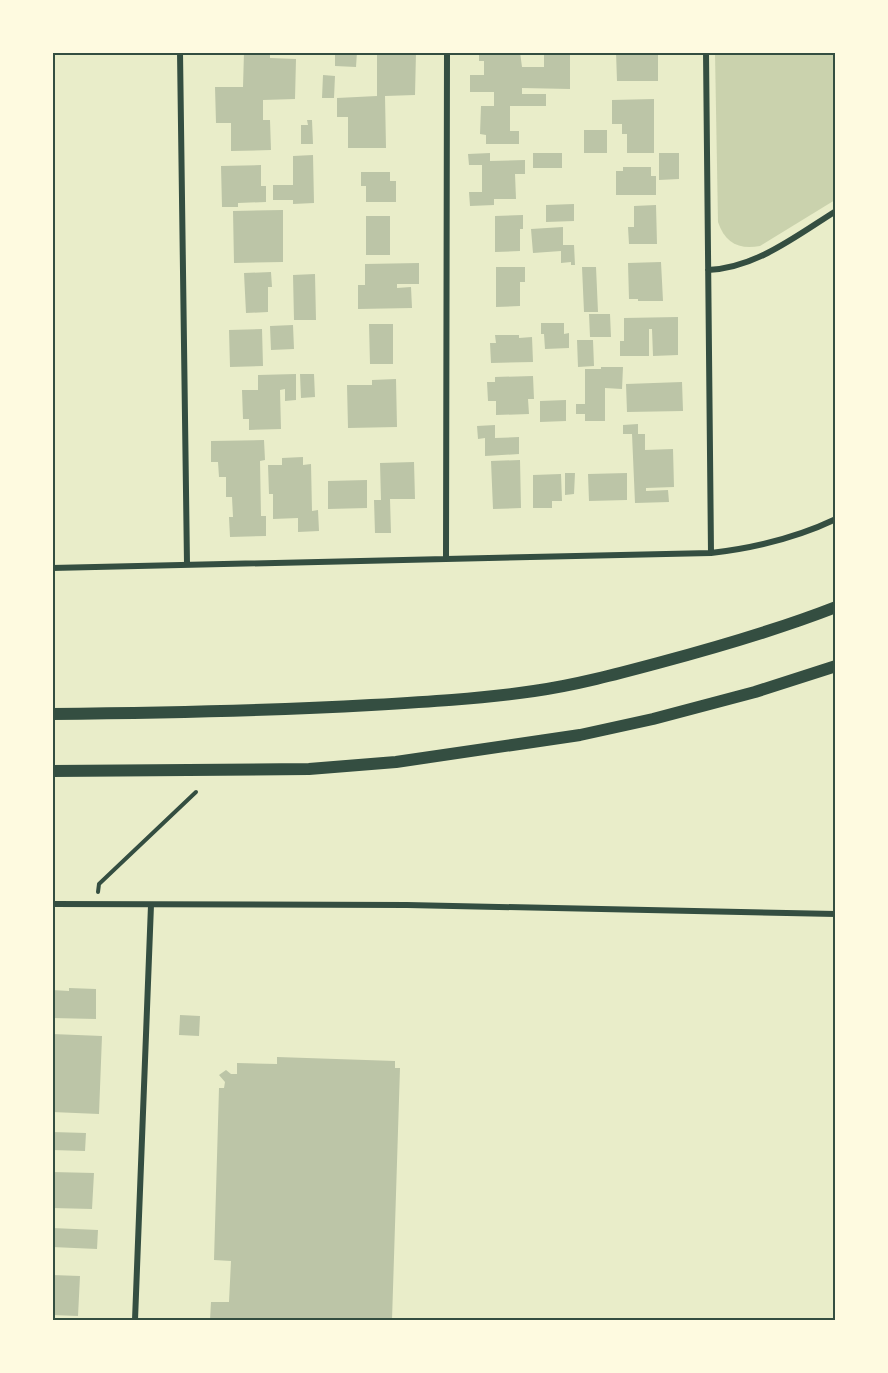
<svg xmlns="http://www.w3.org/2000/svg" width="888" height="1373" font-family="'PT Sans Narrow',sans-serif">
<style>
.green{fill:#cad2ad}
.building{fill:#bcc5a7}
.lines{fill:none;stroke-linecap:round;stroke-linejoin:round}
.path{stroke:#344e41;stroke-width:4}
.minor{stroke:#344e41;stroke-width:6}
.secondary{stroke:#344e41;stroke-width:12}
.neatline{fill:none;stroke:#344e41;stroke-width:2}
</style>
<rect width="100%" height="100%" fill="#e9edc9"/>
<path class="green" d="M715 53H835V200L760 246C739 250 725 243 718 222Z"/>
<path class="building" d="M244 52H270V58L296 59 295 99 263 100V120H270L271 150 231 151V123H216L215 87H243Z
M335 52H357L356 67 335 66Z
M377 52H416L415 95 385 96 386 148H348V117H337V98L377 96Z
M479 52H520L522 67H544V52H570V89L522 88V94H546V106H510V131H519V144H486V135L480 134 481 106H494V92H470V75H484V61H479Z
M616 52H658V81H617Z
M323 75 335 76 334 98H322Z
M654 99V153H627V134H622V124H612V100Z
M307 120H312L313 144H301V125H308Z
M584 130H607V153H584Z
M490 153V161L525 160V174H515L516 199H494V205L470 206 469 192H482V165H469L468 154Z
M533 153H562V168H533Z
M659 153H679V179L659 180Z
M313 155 314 203 293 204V200H273V185H293V156Z
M261 165V186H266V202L238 203V207H222L221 166Z
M623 167H651V176H656V195H616V171H623Z
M361 172H390V181H396V202H366V186H361Z
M574 204V221L546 222V205Z
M656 205 657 244H629L628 227H634V206Z
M283 210V262L234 263 233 211Z
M523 215V229H520V251L495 252V216Z
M366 216H390V255H366Z
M563 227V245H574L575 265H571V262L561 263V251L533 253 531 229Z
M661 262 663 301H638V299H629L628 263Z
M419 263V284H397V288L411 287 412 308 358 309V285H365V264Z
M496 267H525V282H520V306L496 307Z
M582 267H596L598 312H584Z
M271 272 272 287H268V312L246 313 244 273Z
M315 274 316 320H294L293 275Z
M589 314H610L611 337H590Z
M678 317V355L653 356 652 329H649V356H620V341H624V318Z
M541 323H564V334L569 333V348L545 349 544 334H541Z
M369 324H393V364H370Z
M293 325 294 349 271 350 270 326Z
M262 329 263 366 230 367 229 330Z
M495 335H519V338L532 337 533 362 491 363 490 343H496Z
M577 340H593L594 366 578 367Z
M601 367H623L622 389 605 388V421H585V414H576V404H585V369H601Z
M296 374V400L285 401V389L280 390 281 429 249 430V419H243L242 390H258V375Z
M300 374H314L315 397 301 398Z
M533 376 534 399H528L529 414 496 415V401H488L487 382H495V377Z
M396 379 397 427 348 428 347 385H372V380Z
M682 382 683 411 627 412 626 384Z
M566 400V421L540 422V401Z
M638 424V434H645V450L673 449 674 487 646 488V491L668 490 669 502 635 503 632 434H623V425Z
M495 425V438L519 437V454L485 456V438L478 439 477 426Z
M264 440 265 460 260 461 261 516H266V536L230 537 229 517H233L232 497H226V477H219L218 462H211V441Z
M303 457V465L311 464 312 511 318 510 319 531 298 532V518L273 519V494H269L268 465H282V458Z
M520 460 521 508 493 509 491 461Z
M414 462 415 499H390L391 533H375L374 500H381L380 463Z
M565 473H575L574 494 565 495Z
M627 473V500L589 501 588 474Z
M561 474 562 501H552V508H533V475Z
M367 480V508L328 509V481Z
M69 988 96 989V1019L52 1018V990L69 991Z
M180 1015 200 1016 199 1036 179 1035Z
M52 1034 102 1036 99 1114 52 1112Z
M277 1057 395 1061V1068H400L392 1320H210L211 1302H229L231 1261 214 1260 219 1088H224L225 1082 219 1075 226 1070 231 1074H237V1063L277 1064Z
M52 1132 86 1133 85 1151 52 1150Z
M52 1172 94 1173 92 1209 52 1208Z
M52 1228 98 1230 97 1249 52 1247Z
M52 1275 80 1276 78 1316 52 1315Z"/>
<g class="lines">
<path class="path" d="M98 892 99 884 196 792"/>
<path class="minor" d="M180 52 187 564
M706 52 711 553
M708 270C756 268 796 236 836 211
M446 559 447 52
M52 568 711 553C755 548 796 538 836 519
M52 904 407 905 836 914
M135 1320 151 905"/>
<path class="secondary" d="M52 714C159 713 265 711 371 705 425 702 479 699 534 691 576 685 617 674 658 663 718 647 777 630 836 607
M52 771 309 769 396 762 580 735 653 719 755 692 836 666"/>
</g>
<rect width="888" height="1373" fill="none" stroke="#fefae0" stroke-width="108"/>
<rect x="54" y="54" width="780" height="1265" class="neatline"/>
</svg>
